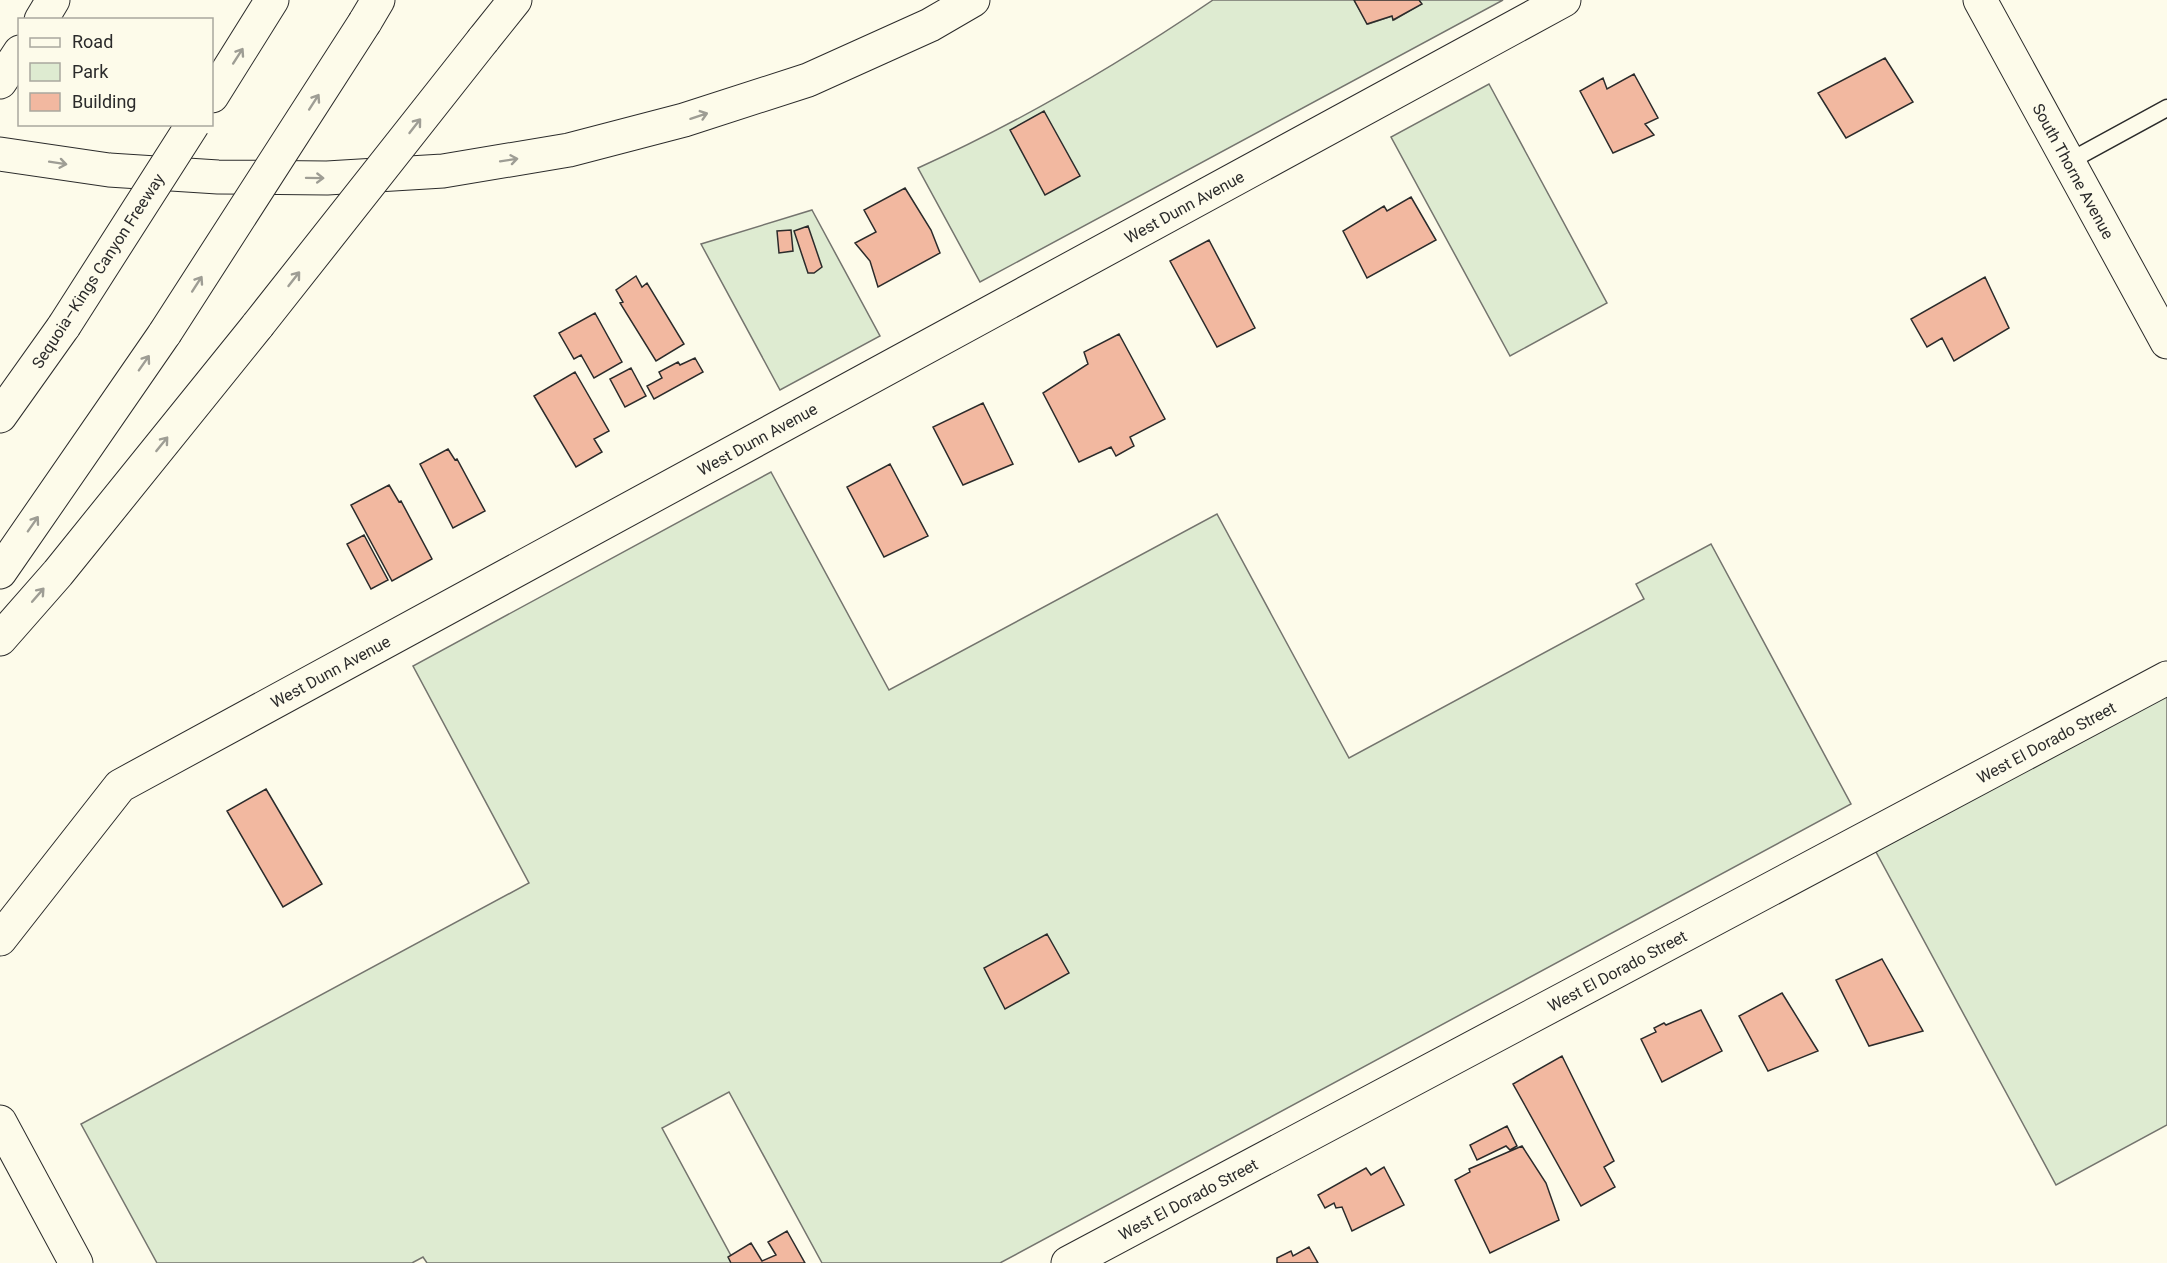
<svg xmlns="http://www.w3.org/2000/svg" width="2167" height="1263" font-family="Roboto,sans-serif">
<style>
.green{fill:#deebd1;stroke:#74746e;stroke-width:1.5}
.building{fill:#f2b8a0;stroke:#2b2b2b;stroke-width:1.5}
.lines{fill:none;stroke-linecap:round;stroke-linejoin:round}
.service-casing{stroke:#2b2b2b;stroke-width:19}
.minor-casing{stroke:#2b2b2b;stroke-width:35}
.tertiary-casing{stroke:#2b2b2b;stroke-width:35}
.motorway-casing{stroke:#2b2b2b;stroke-width:35}
.service{stroke:#fdfbea;stroke-width:16}
.minor{stroke:#fdfbea;stroke-width:33}
.tertiary{stroke:#fdfbea;stroke-width:33}
.motorway{stroke:#fdfbea;stroke-width:33}
.motorway-bridge-casing{stroke:#2b2b2b;stroke-width:35;stroke-linecap:butt}
.motorway-bridge{stroke:#fdfbea;stroke-width:33}
.oneway{stroke:#9e9d94}
.labels{text-anchor:middle;dominant-baseline:central;stroke-width:4.5;stroke-linejoin:round;paint-order:stroke}
.street-label{font-size:16px;fill:#2b2b2b;stroke:#fdfbea}
</style>
<rect width="100%" height="100%" fill="#fdfbea"/>
<path class="green" d="M1213 0H1354L1368 24 1392 16 1394 20 1421 4 1419 0H1503L980 282 918 168C1022 121 1119 64 1213 0Z
M1489 84 1607 303 1510 356 1391 137Z
M812 210 880 336 780 390 701 244Z
M771 472 889 690 1217 514 1349 758 1644 599 1636 584 1711 544 1851 804 1000 1263H822L729 1092 662 1128 735 1263H427L423 1257 412 1263H157L81 1124 529 883 413 666Z
M2167 692V1125L2056 1185 1875 850Z"/>
<path class="building" d="M1354 0H1419L1422 4 1393 20 1392 16 1367 24Z
M1885 58 1913 102 1846 138 1818 93Z
M1634 74 1658 118 1645 124 1654 135 1613 153 1580 91 1603 78 1607 89Z
M1044 111 1080 176 1045 195 1010 130Z
M905 188 931 230 940 253 878 287 870 261 855 243 876 232 864 210Z
M1411 197 1436 240 1367 278 1343 231 1384 206 1387 211Z
M808 226 822 267 814 273H808L794 231Z
M791 230 793 251 779 253 777 231Z
M1209 240 1255 328 1217 347 1170 261Z
M636 276 642 287 647 283 684 344 656 361 620 303 623 302 616 290Z
M1985 277 2009 328 1954 361 1942 338 1927 347 1911 319Z
M595 313 622 362 594 378 581 355 574 359 559 333Z
M1119 334 1165 419 1130 437 1134 446 1116 456 1111 447 1079 462 1043 393 1088 364 1084 352Z
M695 358 703 372 654 399 647 386 662 378 659 372 678 362 680 365Z
M631 368 646 396 625 407 610 379Z
M575 372 609 431 594 439 602 452 576 467 534 396Z
M983 403 1013 464 963 485 933 427Z
M448 449 455 460 457 459 485 511 453 528 420 464Z
M890 464 928 536 884 557 847 487Z
M389 485 399 502 401 501 432 559 392 581 351 505Z
M364 535 388 580 371 589 347 544Z
M266 789 322 884 283 907 227 811Z
M1047 934 1069 973 1005 1009 984 968Z
M1882 959 1923 1031 1869 1046 1836 980Z
M1782 993 1818 1051 1768 1071 1739 1016Z
M1701 1010 1722 1051 1662 1082 1641 1039 1656 1032 1654 1028 1664 1023 1666 1025Z
M1562 1056 1614 1161 1604 1167 1615 1187 1581 1206 1513 1084Z
M1507 1126 1517 1146 1510 1150 1506 1146 1477 1160 1470 1145Z
M1522 1146 1546 1183 1559 1220 1490 1253 1455 1180 1470 1172 1469 1169Z
M1384 1167 1404 1205 1352 1231 1342 1207 1336 1208 1334 1203 1325 1208 1318 1195 1366 1168 1371 1175Z
M787 1231 805 1263H731L728 1257 751 1243 762 1261 776 1255 768 1242Z
M1309 1247 1318 1263H1277V1258L1291 1251 1293 1256Z"/>
<g class="lines">
<g class="service-casing">
<path id="service" d="M2068 162 2167 108"/>
</g>
<g class="minor-casing">
<g id="minor">
<path id="s1" d="M0 939 120 786 1564 0"/>
<path d="M0 1122 76 1263"/>
<path id="s2" d="M1068 1263 2167 678"/>
</g>
</g>
<g class="tertiary-casing">
<g id="tertiary">
<path id="s3" d="M1980 0 2167 342"/>
</g>
</g>
<g class="motorway-casing">
<path id="motorway" d="M41 20 53 0
M365 22 378 0
M483 40 515 0
M0 82 20 52
M212 96 272 0
M0 154 109 170 218 177 327 178 443 171 569 150 684 120 808 80 930 25 973 0
M0 416 64 326
M0 572 165 333
M0 639 58 573 258 325"/>
</g>
<use href="#service" class="service"/>
<use href="#minor" class="minor"/>
<use href="#tertiary" class="tertiary"/>
<use href="#motorway" class="motorway"/>
<g class="motorway-bridge-casing">
<path id="motorway-bridge" d="M258 325 483 40
M64 326 193 124
M165 333 365 22"/>
</g>
<use href="#motorway-bridge" class="motorway-bridge"/>
</g>
<defs><path id="oneway-shaft" d="M-6 0H5M1.5-3L5.5 0L1.5 3" fill="none" stroke-width="1.6" stroke-linecap="round" stroke-linejoin="round" transform="scale(1.5)"/></defs>
<g class="oneway">
<use href="#oneway-shaft" transform="translate(238 56) rotate(-57)"/>
<use href="#oneway-shaft" transform="translate(314 102) rotate(-57)"/>
<use href="#oneway-shaft" transform="translate(699 116) rotate(-18)"/>
<use href="#oneway-shaft" transform="translate(415 126) rotate(-52)"/>
<use href="#oneway-shaft" transform="translate(509 160) rotate(-9)"/>
<use href="#oneway-shaft" transform="translate(58 163) rotate(9)"/>
<use href="#oneway-shaft" transform="translate(315 178) rotate(1)"/>
<use href="#oneway-shaft" transform="translate(294 279) rotate(-52)"/>
<use href="#oneway-shaft" transform="translate(197 284) rotate(-57)"/>
<use href="#oneway-shaft" transform="translate(144 363) rotate(-55)"/>
<use href="#oneway-shaft" transform="translate(162 444) rotate(-51)"/>
<use href="#oneway-shaft" transform="translate(33 524) rotate(-55)"/>
<use href="#oneway-shaft" transform="translate(38 595) rotate(-49)"/>
</g>
<g class="labels">
<g class="street-label">
<text stroke="none"><textPath href="#s3" startOffset="195">South Thorne Avenue</textPath></text>
<text stroke="none"><textPath href="#s1" startOffset="1406">West Dunn Avenue</textPath></text>
<text transform="translate(98 271) rotate(-57)">Sequoia–Kings Canyon Freeway</text>
<text stroke="none"><textPath href="#s1" startOffset="920">West Dunn Avenue</textPath></text>
<text stroke="none"><textPath href="#s1" startOffset="434">West Dunn Avenue</textPath></text>
<text stroke="none"><textPath href="#s2" startOffset="1108">West El Dorado Street</textPath></text>
<text stroke="none"><textPath href="#s2" startOffset="622">West El Dorado Street</textPath></text>
<text stroke="none"><textPath href="#s2" startOffset="136">West El Dorado Street</textPath></text>
</g>
</g>
<rect x="18" y="18" width="195" height="108" fill="#fdfbea" stroke="#a9a89e" stroke-width="1.5"/>
<rect x="30" y="38" width="30" height="9" fill="#fdfbea" stroke="#a9a89e" stroke-width="1.5"/>
<text x="72" y="48" font-size="18" fill="#2b2b2b">Road</text>
<rect x="30" y="63" width="30" height="18" fill="#deebd1" stroke="#a9a89e" stroke-width="1.5"/>
<text x="72" y="78" font-size="18" fill="#2b2b2b">Park</text>
<rect x="30" y="93" width="30" height="18" fill="#f2b8a0" stroke="#a9a89e" stroke-width="1.5"/>
<text x="72" y="108" font-size="18" fill="#2b2b2b">Building</text>
</svg>
